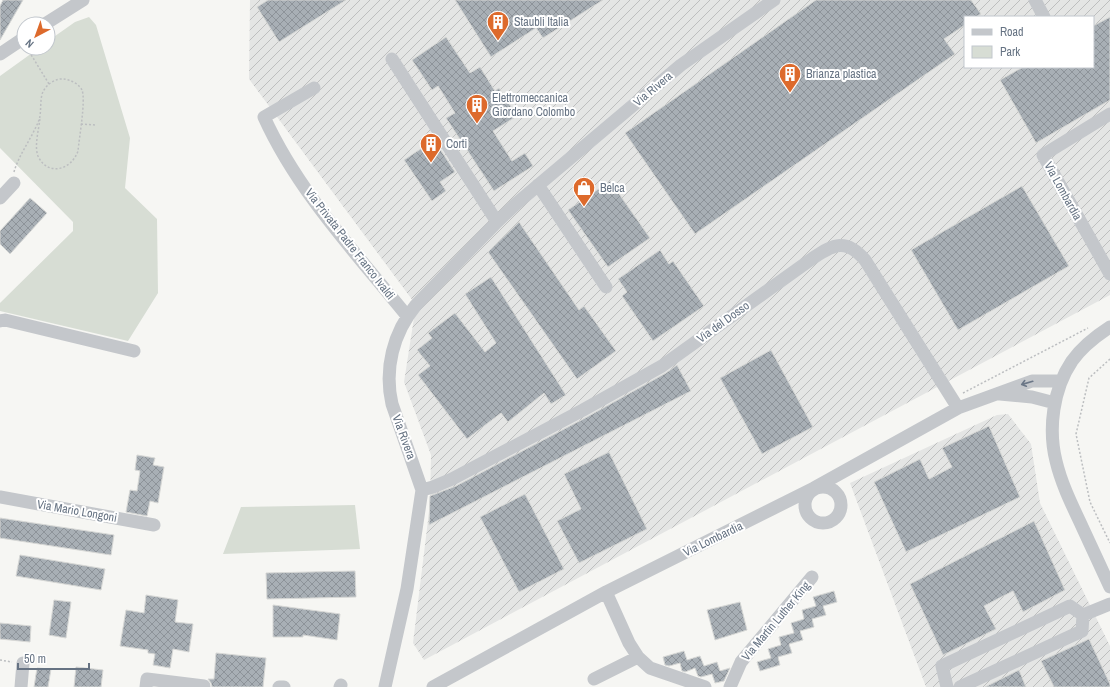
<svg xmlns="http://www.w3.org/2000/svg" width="1110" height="687" font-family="'Archivo Narrow',sans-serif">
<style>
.industrial{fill:url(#industrial-furrows);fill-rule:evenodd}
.green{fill:#d7ddd4}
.building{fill:url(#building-cross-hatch);stroke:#d7d8d6}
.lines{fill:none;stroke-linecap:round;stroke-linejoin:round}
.path{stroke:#bcbec0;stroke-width:1.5;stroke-dasharray:2 2;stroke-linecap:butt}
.minor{stroke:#c4c7cb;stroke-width:13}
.oneway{stroke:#6b7787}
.labels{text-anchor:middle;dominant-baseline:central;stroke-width:4;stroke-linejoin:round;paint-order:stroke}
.poi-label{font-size:12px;fill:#667383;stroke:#fff;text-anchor:start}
.street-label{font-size:12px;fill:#667383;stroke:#fff}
</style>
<defs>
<pattern id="industrial-furrows" width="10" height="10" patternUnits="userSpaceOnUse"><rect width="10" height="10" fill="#e4e5e4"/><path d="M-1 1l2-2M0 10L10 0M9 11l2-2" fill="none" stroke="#bdbebe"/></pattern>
<pattern id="building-cross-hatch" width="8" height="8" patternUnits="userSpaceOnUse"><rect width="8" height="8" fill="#a8afb5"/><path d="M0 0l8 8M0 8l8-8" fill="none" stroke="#8d9399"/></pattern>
</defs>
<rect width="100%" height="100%" fill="#f6f6f3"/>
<path class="industrial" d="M250 0H1110V295L424 660 413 643 430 504 431 455 404 382 416 305 249 79ZM965 17H1093V67H965Z
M1008 414 1031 444 1040 503 1110 646V687H926L850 483 997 415Z"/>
<path class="green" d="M89 17 96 25 130 138 125 188 157 219 158 293 128 341 0 311V303L73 231V222L0 148V76L39 48H48V41L75 22Z
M355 505 360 549 223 554 241 507Z"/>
<path class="building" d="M3 0H23L0 40V6Z
M268 0H346L279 42 257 7Z
M455 0H603L543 38 536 28 491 57Z
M816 0H971L981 14 976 17H965V25L944 39 955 54 695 234 625 133Z
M1110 17V100L1036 143 1000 80 1023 67H1093V26Z
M446 37 470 73 480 67 495 91 499 88 517 116 493 131 512 161 525 153 533 166 494 191 446 118 455 113 438 86 432 90 412 60Z
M434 140 455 172 440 182 446 191 432 201 404 160Z
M610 181 650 238 608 267 568 210Z
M1022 186 1069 266 958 330 911 250Z
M30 198 47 213 10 254 0 244V231Z
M519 222 579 310 584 306 616 351 577 379 488 252Z
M660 250 669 264 673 261 704 306 653 341 622 296 627 292 618 279Z
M491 277 566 395 551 404 544 393 508 422 501 413 467 439 418 375 430 366 417 350 432 338 428 333 455 313 485 352 496 343 465 294Z
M771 350 813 427 762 454 720 378Z
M677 365 691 391 429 525 430 496 456 486 587 417 666 373Z
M989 426 1020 497 906 552 874 482 920 459 929 479 952 467 942 448Z
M609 452 647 529 579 563 557 521 581 509 564 474Z
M137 455 155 458 153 465 164 467 158 503 150 501 147 516 126 512 130 490 137 491 140 471 135 470Z
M525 494 564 569 519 592 480 517Z
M0 518 114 535 111 555 0 538Z
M1034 521 1065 590 1023 612 1013 591 984 606 996 629 943 655 910 584Z
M20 555 105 569 101 590 16 576Z
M355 571 356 597 267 599 266 573Z
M834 591 837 602 823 606 826 615 812 619 814 627 800 631 803 640 789 644 792 653 778 657 780 665 760 671 757 662 771 658 768 649 781 645 779 637 794 633 791 623 804 619 802 610 816 606 813 597Z
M146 595 178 600 175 622 193 624 189 652 173 649 170 668 153 665 155 654 148 653V650L120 646 126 610 144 613Z
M54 600 71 602 66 638 49 635Z
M740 602 747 630 715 640 707 610Z
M273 605 340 614 337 640 303 635V637H273Z
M0 623 31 626 30 642 0 639Z
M1089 639 1110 684V687H1054L1041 661Z
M684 651 687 660 700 656 704 666 717 662 720 671 730 668 724 681 715 683 712 674 701 677 698 676 695 668 685 672 682 671 680 663 669 666 665 665 663 657Z
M216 653 266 658 263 687H212L211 683 208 679H214Z
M76 667 103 670 101 687H74Z
M37 668 51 669 48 687H34Z
M1019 670 1026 687H985Z"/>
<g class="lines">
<path class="path" d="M27 48 49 84
M81 124 95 125
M14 172C19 154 32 138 39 120 42 112 39 97 44 90 48 83 57 78 64 79 71 80 79 84 82 90 86 100 79 139 78 151 71 171 47 176 38 156 34 146 39 129 40 118
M1110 359 1089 378 1076 434 1090 502 1110 543
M963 393 1088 328
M0 660 12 662"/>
<path class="minor" d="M1035 0 1044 17
M45 24 83 0
M0 54 24 38
M392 59 497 222
M314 88 264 117C298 192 356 253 407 316
M1110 114 1043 155 1110 274
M538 185 606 287
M0 198 14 183
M0 321 5 320 134 351
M1110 327C1096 336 1082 347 1072 361 1053 389 1048 429 1056 461 1061 482 1070 501 1079 520 1089 542 1100 565 1110 587
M1000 394 1032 397 1055 403
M805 505a18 18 0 1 1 36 0a18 18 0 1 1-36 0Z
M422 490 433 487 452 479 583 410 662 366 813 258C834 244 846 238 865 260L958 408
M0 497 154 525
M606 592 629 643 638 657 650 668 705 687
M594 679 638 657
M21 687 23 663
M146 687 147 679 204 686
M279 687H284
M340 687 341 685
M385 687 407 589 422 490 392 404C384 369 393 333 416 305L497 222 517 203 681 65 774 0
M433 687 606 592 814 488 958 408 1032 381H1061
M730 687 741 662 812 577
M947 687 942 666 1070 606 1083 615
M960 687 1082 631 1083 615 1110 604"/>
</g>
<defs><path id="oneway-shaft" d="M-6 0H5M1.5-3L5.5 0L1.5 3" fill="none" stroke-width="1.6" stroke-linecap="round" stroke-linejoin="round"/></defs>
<use class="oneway" href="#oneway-shaft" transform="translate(1027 383) rotate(164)"/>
<defs>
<g id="building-pin" transform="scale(1.15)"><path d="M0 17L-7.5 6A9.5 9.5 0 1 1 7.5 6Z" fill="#dd6a2c" stroke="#fff"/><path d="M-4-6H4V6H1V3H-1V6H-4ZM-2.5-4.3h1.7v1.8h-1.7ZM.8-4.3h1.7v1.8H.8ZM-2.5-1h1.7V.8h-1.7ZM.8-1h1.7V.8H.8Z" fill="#fff"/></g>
<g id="shop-pin" transform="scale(1.15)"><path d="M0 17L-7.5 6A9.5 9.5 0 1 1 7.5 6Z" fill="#dd6a2c" stroke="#fff"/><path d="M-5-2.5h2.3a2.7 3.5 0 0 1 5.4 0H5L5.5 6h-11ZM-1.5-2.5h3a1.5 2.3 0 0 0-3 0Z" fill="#fff"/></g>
</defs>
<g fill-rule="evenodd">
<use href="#building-pin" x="498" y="22"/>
<use href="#building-pin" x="790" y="74"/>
<use href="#building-pin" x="477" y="105"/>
<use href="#building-pin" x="431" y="144"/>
<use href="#shop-pin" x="584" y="188"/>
</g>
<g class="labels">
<g class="poi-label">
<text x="514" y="22">Staubli Italia</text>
<text x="806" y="74">Brianza plastica</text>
<text x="492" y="98">Elettromeccanica<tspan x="492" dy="14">Giordano Colombo</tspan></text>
<text x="446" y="144">Corti</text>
<text x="600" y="188">Belca</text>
</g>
<g class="street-label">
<text transform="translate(653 89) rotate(-40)">Via Rivera</text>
<text transform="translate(1063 191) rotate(61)">Via Lombardia</text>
<text transform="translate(350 244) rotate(52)">Via Privata Padre Franco Ivaldi</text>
<text transform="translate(723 322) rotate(-36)">Via del Dosso</text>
<text transform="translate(404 437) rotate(70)">Via Rivera</text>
<text transform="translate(77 511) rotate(10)">Via Mario Longoni</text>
<text transform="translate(713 539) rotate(-26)">Via Lombardia</text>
<text transform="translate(776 621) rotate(-50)">Via Martin Luther King</text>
</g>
</g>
<rect x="964" y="16" width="130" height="52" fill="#ffffff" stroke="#c2c7cd"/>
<rect x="972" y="29" width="20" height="6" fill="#c4c7cb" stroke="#c2c7cd"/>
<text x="1000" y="36" font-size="12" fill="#667383">Road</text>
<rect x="972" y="46" width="20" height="12" fill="#d7ddd4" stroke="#c2c7cd"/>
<text x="1000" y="56" font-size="12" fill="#667383">Park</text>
<g transform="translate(36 36) rotate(221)"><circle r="19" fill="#ffffff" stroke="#c2c7cd"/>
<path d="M0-3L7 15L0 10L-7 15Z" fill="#dd6a2c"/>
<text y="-6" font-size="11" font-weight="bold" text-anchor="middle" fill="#667383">N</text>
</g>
<path d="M18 663v6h71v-6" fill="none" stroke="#667383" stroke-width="2"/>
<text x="24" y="663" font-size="12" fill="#667383" stroke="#ffffff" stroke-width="3" paint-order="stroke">50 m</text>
</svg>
